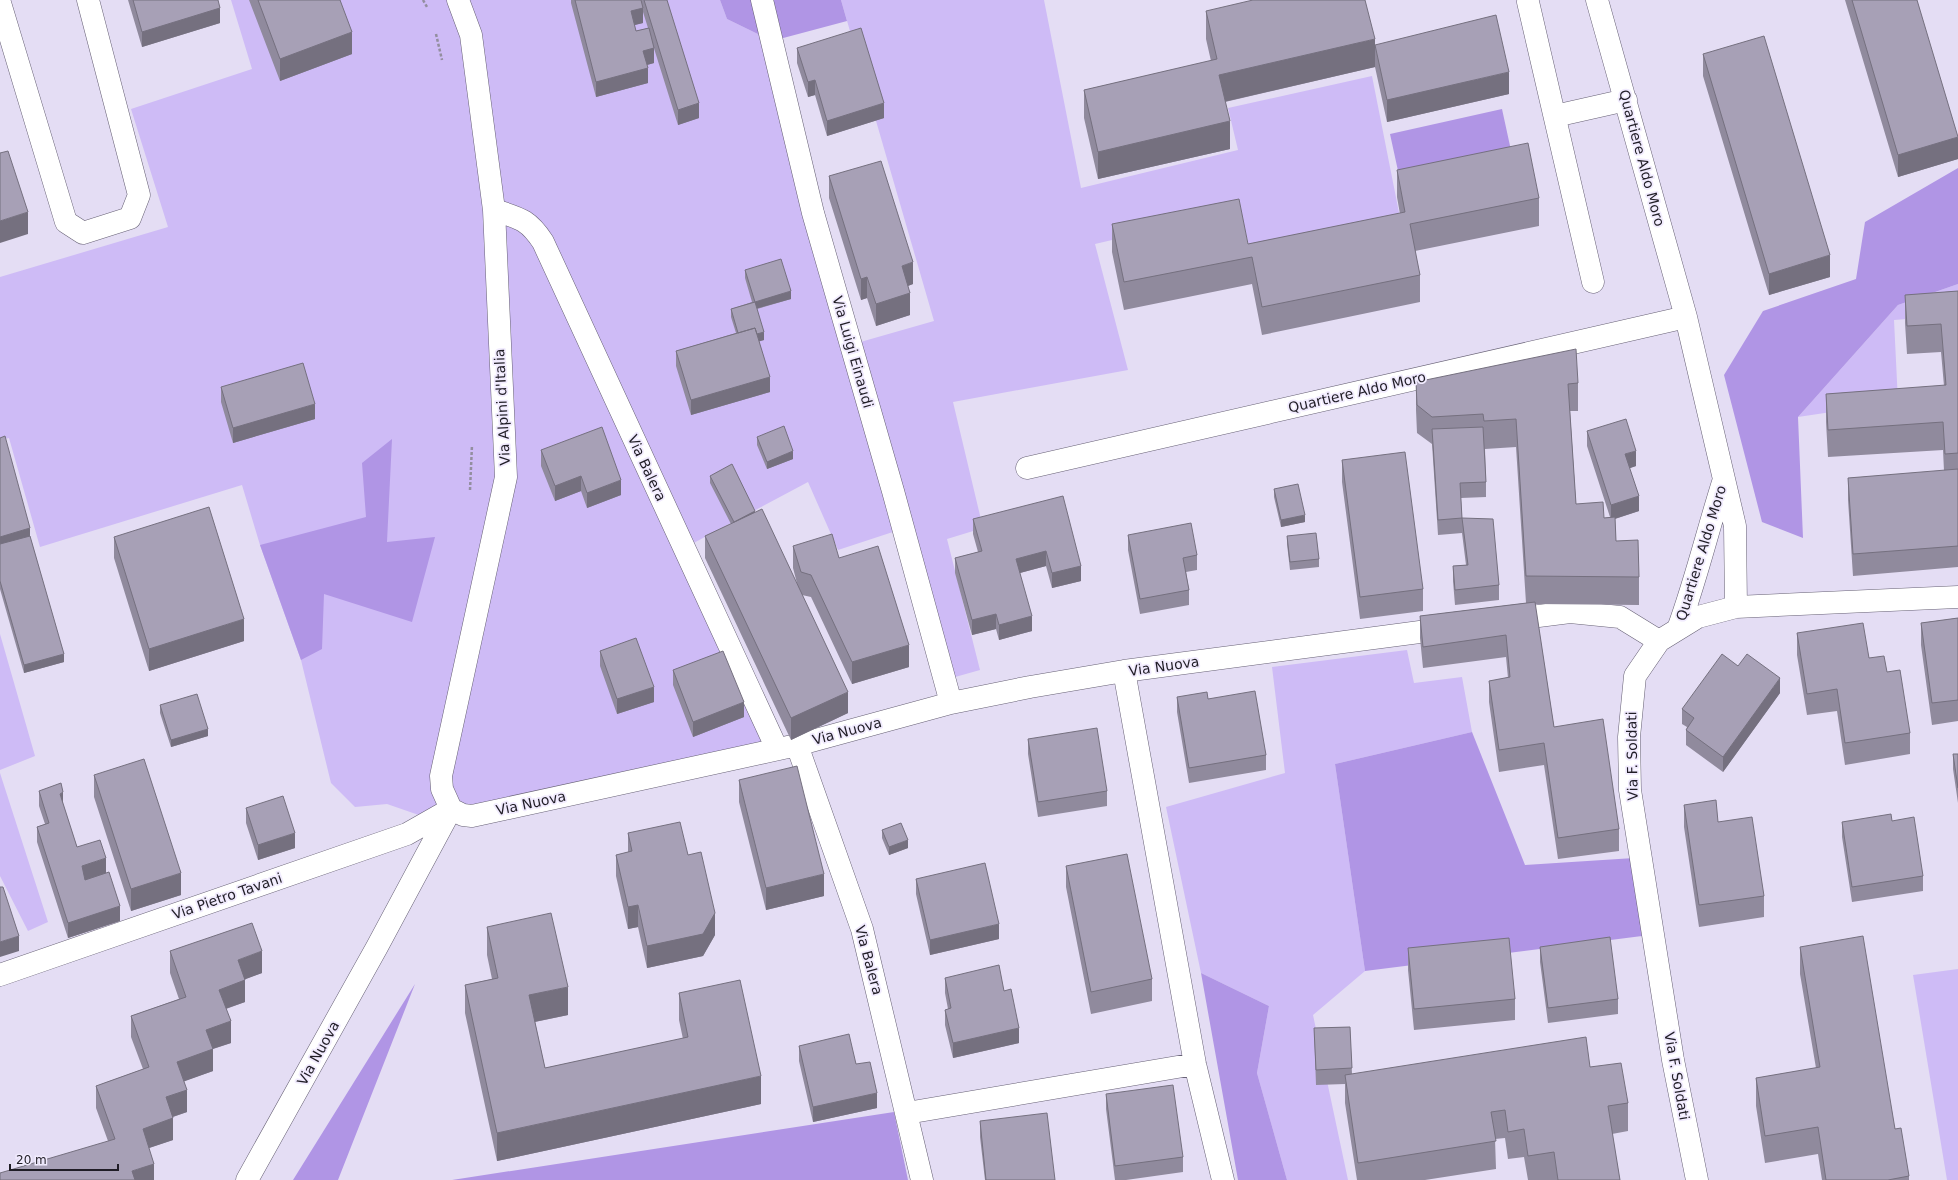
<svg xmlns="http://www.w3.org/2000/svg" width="1958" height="1180" font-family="'DejaVu Sans',sans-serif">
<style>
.green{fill:#cebbf6}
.forest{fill:#b095e5}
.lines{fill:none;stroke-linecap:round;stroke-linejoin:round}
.minor-casing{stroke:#676175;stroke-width:23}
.path{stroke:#938e9f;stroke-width:2.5;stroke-dasharray:3 2;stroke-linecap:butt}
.minor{stroke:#fff;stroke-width:22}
.wall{fill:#908a9d;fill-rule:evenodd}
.shaded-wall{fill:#75707f}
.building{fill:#a7a0b6;stroke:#75707f}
.labels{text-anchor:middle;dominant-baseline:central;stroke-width:3.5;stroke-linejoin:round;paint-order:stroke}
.street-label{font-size:14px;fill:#201d26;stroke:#f1ebfe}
</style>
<rect width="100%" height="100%" fill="#e4ddf4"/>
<path class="green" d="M231 0H720L727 19 772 41 850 345 934 321 841 0H1044L1081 188 1238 150 1228 108 1372 76 1404 238 1254 265 1240 210 1095 244 1128 370 953 402 983 528 947 539 980 670 948 679 905 528 838 550 808 482 688 546 778 742 439 822 387 804 355 807 331 783 301 660 260 545 242 485 40 547 9 438 0 440V277L168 227 131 109 252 69Z
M1958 284V315L1894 320 1898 402 1798 417 1898 305Z
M0 634 35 756 0 770Z
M1407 650 1414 683 1462 677 1472 732 1335 764 1365 971 1313 1015 1348 1180H1287L1257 1073 1269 1006 1201 973 1166 807 1285 773 1272 667Z
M0 773 48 922 28 931 0 876Z
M1958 969V1180H1947L1913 975Z"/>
<path class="forest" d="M720 0H841L847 21 772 41 727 19Z
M1502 109 1512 155 1400 180 1390 134Z
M1958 168V284L1898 305 1798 417 1803 538 1762 522 1724 375 1763 311 1856 279 1865 222Z
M392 439 387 542 435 537 412 622 324 594 322 649 301 660 260 545 366 517 362 463Z
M1472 732 1525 865 1634 858 1642 936 1365 971 1335 764Z
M1201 973 1269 1006 1257 1073 1287 1180H1238Z
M415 984 338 1180H293Z
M894 1112 908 1180H452Z"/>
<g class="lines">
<g class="minor-casing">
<path id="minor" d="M762 0 813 213 893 491 951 703
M1597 0 1686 317 1735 526 1736 607
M1528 2 1593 282
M0 3 66 222 83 233 130 218 139 195 88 0
M1555 116 1626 100
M494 210C519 218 528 219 543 242L777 749
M1027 468 1686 317
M1508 620 1570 612 1620 617 1659 641
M1678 629C1696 580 1708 529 1724 479
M1124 671 1195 1064 1223 1180
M797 745 862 929 922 1180
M451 809 463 815 472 816 797 745 951 703 1030 687 1124 671 1450 628
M451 809 442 789 441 776 506 477 494 210 471 35 458 0
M0 975 407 834 451 809
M907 1113 1195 1064
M247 1180 377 947 451 809
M1697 1180 1673 1060 1630 790 1629 737 1635 676 1659 641 1698 617 1736 607 1958 597"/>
</g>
<path class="path" d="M423 0 427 7
M436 34 442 60
M470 490 472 445"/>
<use href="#minor" class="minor"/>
</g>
<path class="wall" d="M128 0H218L220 23 142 47Z
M249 0H340L352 54 280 81Z
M571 0H667L699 118 678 125 652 42 654 63 647 65 648 83 596 97 571 3ZM643 12 648 28 636 31 634 25 643 23Z
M1845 0H1917L1958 159 1898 177Z
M1206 11 1375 45 1509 94 1387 122 1375 67 1225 102 1230 149 1098 179 1084 118V90L1211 61 1206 39Z
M797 48 884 118 827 136 815 95 808 97 797 63Z
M1703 54 1830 277 1769 295 1703 76Z
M1397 170 1539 198V226L1415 251 1420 275V302L1262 335 1252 284 1124 310 1112 252V224L1248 244 1400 214 1397 197Z
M829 176 913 284 908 286 910 315 876 326 867 298 861 300 829 198Z
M745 270 791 299 757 309 764 340 759 341 770 392 691 415 676 366V351L736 333 731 317V309L752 302 745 278Z
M1958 291V567L1853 576 1848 500V478L1944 471 1943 450 1828 457 1826 422V394L1944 386 1941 352 1907 354 1905 323V295Z
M1416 382 1578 383V411H1570L1576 504 1604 518 1610 517 1587 446V431L1636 466 1629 468 1639 511 1615 519 1616 541 1639 577V605L1535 604 1554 727 1619 829V851L1558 859 1544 765 1499 772 1489 702V681L1508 678 1506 657 1423 668 1420 638V616L1526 603 1516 447 1485 449 1486 482V497L1461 498 1462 518V533L1438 535 1432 444 1417 433 1416 410Z
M221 387 315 419 233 443 221 402Z
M757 437 793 459 767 469 757 445Z
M0 438 30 536 64 662 24 673 0 589Z
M541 450 621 495 587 508 581 491 555 501 541 466Z
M1342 460 1423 589V611L1360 619 1342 482Z
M710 476 755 513 798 587 793 568V546L839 558 909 667 852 684 811 597 802 595 848 713 791 740 705 558V536L731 524 710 483Z
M1274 489 1305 522 1281 527 1274 497Z
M1462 518 1499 585V600L1455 605 1453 581V566L1466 565 1462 533Z
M973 519 1081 566V581L1052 588 1046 566 1020 573 1032 631 999 640 996 629 972 635 955 573V558L978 552 973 534Z
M1128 535 1197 555V570L1186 572 1189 590V605L1140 614 1128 550Z
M1287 536 1319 559V567L1290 570 1287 544Z
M114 537 244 641 149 671 114 558Z
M1958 618V721L1932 725 1921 645V623Z
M1797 633 1869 658 1887 672 1910 733V754L1845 765 1837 711 1807 715 1797 655Z
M600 651 654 702 617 714 600 666Z
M1738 666 1780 693 1723 772 1686 745V730L1687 727 1682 724V709Z
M673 670 744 717 693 737 673 685Z
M1177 697 1208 699 1266 755V770L1189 783 1177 712Z
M160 705 208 736 171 747 160 713Z
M1028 739 1107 791V806L1038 817 1028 754Z
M1953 754H1958V803L1953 769Z
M94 775 181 895 131 911 94 797Z
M739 780 824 896 766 910 739 802Z
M39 791 63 805 77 847 106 873 120 921 68 938 37 842V827L45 824 39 806Z
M1684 805 1718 822 1764 896V917L1699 927 1684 827Z
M246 808 295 848 258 860 246 823Z
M1892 821 1923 876V891L1852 902 1842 837V822Z
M882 830 908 848 889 855 882 838Z
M628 833 688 855 715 935 703 956 647 968 638 927 628 929 616 876V855L628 852Z
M1066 866 1152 979V1001L1091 1014 1066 887Z
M916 879 999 939 930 955 916 894Z
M487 927 568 1015 535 1022 545 1068 683 1039 679 1020V993L761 1104 497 1161 465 1013V985L492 979 487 955Z
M1540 947 1618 999V1014L1548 1023 1540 962Z
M1800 947 1895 1129 1909 1176V1180H1822L1818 1154 1765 1163 1756 1106V1078L1816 1068 1800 974Z
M1408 948 1515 999V1020L1414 1030 1408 970Z
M170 951 262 973 245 979V1002L226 1009 231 1043 213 1049V1071L184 1081 187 1112 173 1117V1140L149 1148 154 1180 108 1141 96 1108V1086L143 1069 131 1037V1016L179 999 170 973Z
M945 978 1004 991 1019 1043 953 1058 945 1025V1010L948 1009 945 993Z
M1350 1027 1352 1074 1590 1067 1628 1103V1131L1612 1134 1620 1180H1528L1524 1157 1508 1159 1505 1138 1495 1139 1496 1169 1425 1180H1357L1345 1103V1084L1316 1085 1314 1028Z
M799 1046 856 1064 877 1108 813 1122 799 1061Z
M1106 1094 1183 1157V1172L1126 1180H1115L1106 1109Z
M980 1121 1055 1180H985L980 1137Z"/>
<path class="shaded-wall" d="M220 8V23L142 47V32Z
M643 8V23L631 26V11Z
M352 32V54L280 81V59Z
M1375 39V67L1219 103V75Z
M654 48V63L643 66V51Z
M648 68V83L596 97V82Z
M1509 72V94L1387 122V100Z
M815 80V95L808 97V82Z
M699 103V118L678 125V110Z
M884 103V118L827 136V121Z
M1230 121V149L1098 179V152Z
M1958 137V159L1898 177V155Z
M28 212V234L0 243V221Z
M1830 255V277L1769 295V274Z
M913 262V284L902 288V266Z
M867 277V298L861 300V279Z
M791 291V299L755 309V302Z
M910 293V315L876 326V304Z
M764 332V340L740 347V340Z
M770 377V392L691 415V400Z
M315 404V419L233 443V428Z
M793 451V459L767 469V462Z
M1636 451V466L1625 470V454Z
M581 476V491L555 501V486Z
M621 480V495L587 508V493Z
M1639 496V511L1611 520V505Z
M755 511V518L734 529V522Z
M1305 515V522L1281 527V520Z
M30 528V543L0 552V537Z
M1046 551V566L1016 574V559Z
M1081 566V581L1052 588V573Z
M996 614V629L972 635V620Z
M1032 616V631L999 640V625Z
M244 619V641L149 671V649Z
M909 645V667L852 684V662Z
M64 654V662L24 673V665Z
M1780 678V693L1723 772V757Z
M654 687V702L617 714V699Z
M848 692V713L791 740V718Z
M744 702V717L693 737V722Z
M208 729V736L171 747V740Z
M63 792V807L60 794Z
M295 833V848L258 860V845Z
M908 840V848L889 855V847Z
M106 858V874L82 881V866Z
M181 873V895L131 911V889Z
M824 874V896L766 910V888Z
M638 905V927L628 929V907Z
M120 906V921L68 938V923Z
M715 913V935L703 956 647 968V946Z
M999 924V939L930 955V940Z
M19 936V951L0 957V942Z
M262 951V973L238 982V960Z
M245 980V1002L219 1011V990Z
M568 987V1015L529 1023V995Z
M231 1021V1043L206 1051V1030Z
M1019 1028V1043L953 1058V1043Z
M213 1049V1071L177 1084V1062Z
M761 1076V1104L497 1161V1133Z
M187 1090V1112L166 1119V1097Z
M877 1093V1108L813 1122V1107Z
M173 1118V1140L143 1150V1129Z
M154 1164V1180H132V1171Z"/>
<path class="building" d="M133 0H218L220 8 142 32Z
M258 0H340L352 32 280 59Z
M575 0H641L643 8 631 11 636 31 649 28 654 48 643 51 648 68 596 82Z
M644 0H667L699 103 678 110Z
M1253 0H1365L1375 39 1219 75 1230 121 1098 152 1084 90 1217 59 1206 11Z
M1852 0H1917L1958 137 1898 155Z
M1496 15 1509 72 1387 100 1375 45Z
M861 28 884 103 827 121 815 80 808 82 797 48Z
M1764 36 1830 255 1769 274 1703 54Z
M1528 143 1539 198 1410 224 1420 275 1262 307 1252 257 1124 282 1112 224 1239 199 1248 244 1405 212 1397 170Z
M8 151 28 212 0 221V153Z
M881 161 913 262 902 266 910 293 876 304 867 277 861 279 829 176Z
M781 259 791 291 755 302 745 270Z
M1958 291V453L1945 454 1943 422 1828 430 1826 394 1946 385 1941 324 1907 326 1905 295Z
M755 302 764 332 757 334 755 328 738 333 731 309Z
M755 328 770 377 691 400 676 351Z
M1576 349 1578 383 1568 384 1576 504 1603 502 1604 518 1615 517 1616 541 1638 540 1639 577 1526 576 1516 419 1484 421 1483 414 1432 417 1417 405 1416 382Z
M303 363 315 404 233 428 221 387Z
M1626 419 1636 451 1625 454 1639 496 1611 505 1587 431Z
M784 426 793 451 767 462 757 437Z
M602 427 621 480 587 493 581 476 555 486 541 450Z
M1483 427 1486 482 1460 483 1462 518 1438 520 1432 429Z
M5 436 30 528 0 537V438Z
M1405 452 1423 589 1360 597 1342 460Z
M732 464 755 511 734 522 710 476Z
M1958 469V546L1853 554 1848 478Z
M1298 484 1305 515 1281 520 1274 489Z
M1063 496 1081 566 1052 573 1046 551 1016 559 1032 616 999 625 996 614 972 620 955 558 982 551 973 519Z
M209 507 244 619 149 649 114 537Z
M762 509 848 692 791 718 705 536Z
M1462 518 1493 519 1499 585 1455 590 1453 566 1468 565Z
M1191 523 1197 555 1183 558 1189 590 1140 599 1128 535Z
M1316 533 1319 559 1290 562 1287 536Z
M832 534 839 558 878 546 909 645 852 662 811 575 801 572 793 546Z
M30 536 64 654 24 665 0 581V544Z
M1535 602 1554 727 1603 719 1619 829 1558 838 1544 743 1499 750 1489 681 1510 677 1506 635 1423 647 1420 616Z
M1958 618V700L1932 703 1921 623Z
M1863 623 1869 658 1884 656 1887 672 1900 670 1910 733 1845 743 1837 689 1807 694 1797 633Z
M636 638 654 687 617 699 600 651Z
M723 651 744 702 693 722 673 670Z
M1722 654 1738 666 1747 654 1780 678 1723 757 1686 730 1694 718 1682 709Z
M1255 691 1266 755 1189 768 1177 697 1207 692 1208 699Z
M197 694 208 729 171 740 160 705Z
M1097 728 1107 791 1038 802 1028 739Z
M1953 754H1958V788Z
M144 759 181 873 131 889 94 775Z
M797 766 824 874 766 888 739 780Z
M61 783 63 792 60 794 77 847 100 840 106 858 82 866 85 880 109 872 120 906 68 923 37 827 49 823 39 791Z
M283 796 295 833 258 845 246 808Z
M1716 800 1718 822 1752 817 1764 896 1699 905 1684 805Z
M1891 814 1892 821 1914 817 1923 876 1852 887 1842 822Z
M680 822 688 855 701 852 715 913 703 934 647 946 638 905 628 907 616 855 632 851 628 833Z
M901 823 908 840 889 847 882 830Z
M1127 854 1152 979 1091 992 1066 866Z
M985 863 999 924 930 940 916 879Z
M0 887H3L19 936 0 942Z
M551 913 568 987 529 995 545 1068 688 1037 679 993 740 980 761 1076 497 1133 465 985 498 978 487 927Z
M252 923 262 951 238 960 245 980 219 990 231 1021 206 1030 213 1049 177 1062 187 1090 166 1097 173 1118 143 1129 154 1164 132 1171 135 1180H0V1173L115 1139 96 1086 149 1067 131 1016 186 997 170 951Z
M1863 936 1895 1129 1901 1128 1909 1176 1888 1180H1826L1818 1127 1765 1136 1756 1078 1820 1067 1800 947Z
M1610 937 1618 999 1548 1008 1540 947Z
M1509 938 1515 999 1414 1009 1408 948Z
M999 965 1004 991 1011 989 1019 1028 953 1043 945 1010 951 1008 945 978Z
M1350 1027 1352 1068 1316 1070 1314 1028Z
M849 1034 856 1064 870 1062 877 1093 813 1107 799 1046Z
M1586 1037 1590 1067 1621 1063 1628 1103 1608 1106 1620 1180H1558L1554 1152 1528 1156 1524 1129 1508 1132 1505 1110 1491 1112 1496 1141 1358 1163 1345 1075Z
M1173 1085 1183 1157 1115 1166 1106 1094Z
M1047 1113 1055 1180H986L980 1121Z"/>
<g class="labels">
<g class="street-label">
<text transform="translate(1642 158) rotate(75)">Quartiere Aldo Moro</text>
<text transform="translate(853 352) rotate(74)">Via Luigi Einaudi</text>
<text transform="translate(1357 392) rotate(-13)">Quartiere Aldo Moro</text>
<text transform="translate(502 407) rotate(-93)">Via Alpini d'Italia</text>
<text transform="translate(647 468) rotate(65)">Via Balera</text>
<text transform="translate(1701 553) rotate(-73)">Quartiere Aldo Moro</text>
<text transform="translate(1164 666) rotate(-8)">Via Nuova</text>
<text transform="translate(847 731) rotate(-15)">Via Nuova</text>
<text transform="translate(1632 756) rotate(-91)">Via F. Soldati</text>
<text transform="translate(531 803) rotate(-12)">Via Nuova</text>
<text transform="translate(227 896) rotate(-19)">Via Pietro Tavani</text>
<text transform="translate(869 960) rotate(75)">Via Balera</text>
<text transform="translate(318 1053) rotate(-61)">Via Nuova</text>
<text transform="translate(1677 1076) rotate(80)">Via F. Soldati</text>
</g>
</g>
<path d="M10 1164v6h108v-6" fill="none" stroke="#201d26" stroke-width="2"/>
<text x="16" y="1164" font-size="12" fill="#201d26" stroke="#f1ebfe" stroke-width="3" paint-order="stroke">20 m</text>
</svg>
